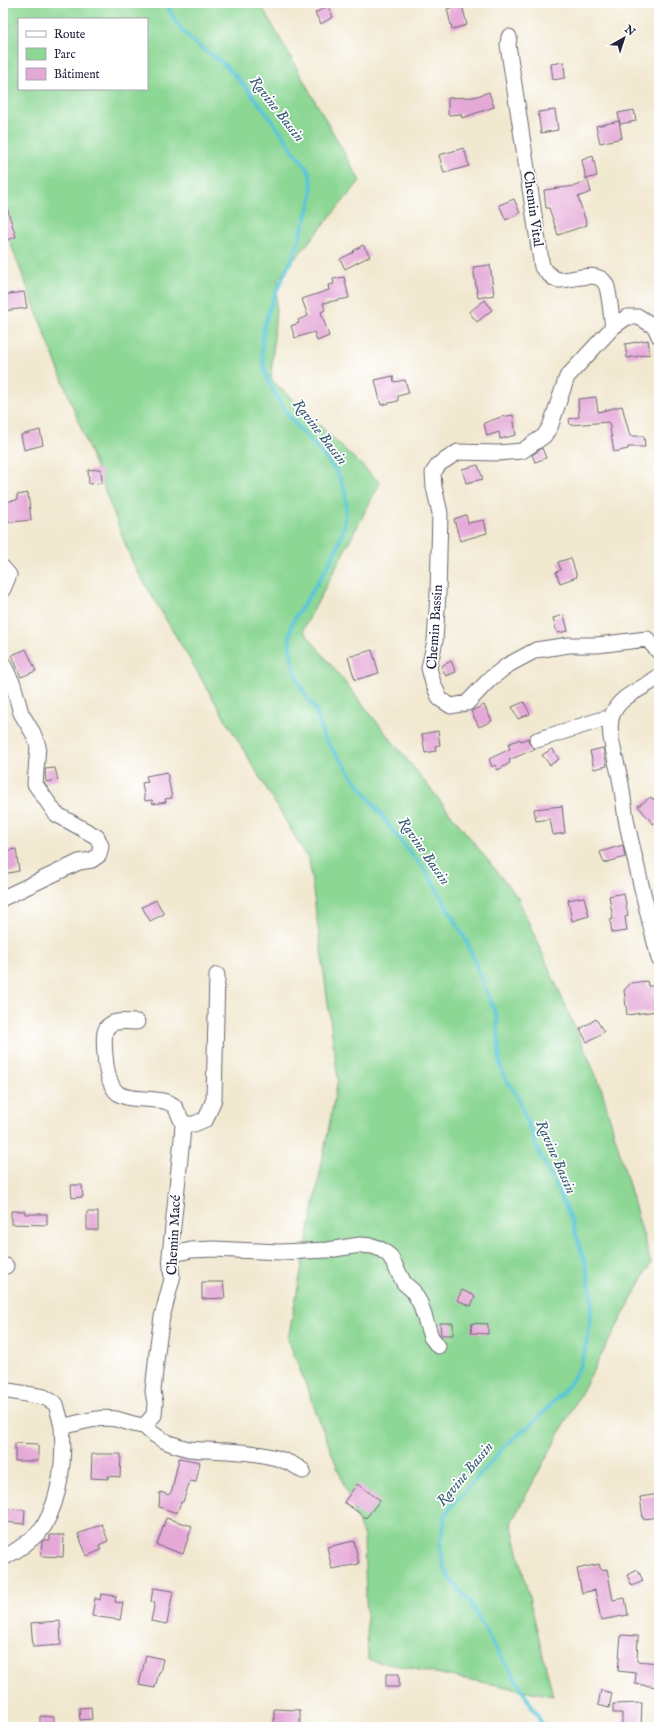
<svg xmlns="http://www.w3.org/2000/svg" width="662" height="1730" font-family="'IM FELL English',serif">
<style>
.green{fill:#8cd794;stroke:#577c68;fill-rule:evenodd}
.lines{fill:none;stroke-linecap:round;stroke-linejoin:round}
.stream{stroke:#5cc6d7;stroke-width:4}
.building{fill:#e5a9d8}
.minor-casing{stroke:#6a676f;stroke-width:17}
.minor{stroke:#fff;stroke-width:15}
.labels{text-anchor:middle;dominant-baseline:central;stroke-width:3.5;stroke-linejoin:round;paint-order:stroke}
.street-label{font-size:14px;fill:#22223b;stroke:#fff}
.water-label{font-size:15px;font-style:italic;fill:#365b72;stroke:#fff}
</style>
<rect width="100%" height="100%" fill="#fff"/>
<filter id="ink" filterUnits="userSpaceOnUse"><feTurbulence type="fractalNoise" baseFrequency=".025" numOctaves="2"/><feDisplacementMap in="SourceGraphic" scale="8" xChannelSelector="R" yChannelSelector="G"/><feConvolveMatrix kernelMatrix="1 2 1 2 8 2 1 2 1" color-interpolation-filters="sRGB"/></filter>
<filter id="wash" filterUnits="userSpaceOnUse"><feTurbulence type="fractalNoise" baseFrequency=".012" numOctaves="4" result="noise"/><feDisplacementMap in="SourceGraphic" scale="16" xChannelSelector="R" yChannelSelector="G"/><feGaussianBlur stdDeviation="0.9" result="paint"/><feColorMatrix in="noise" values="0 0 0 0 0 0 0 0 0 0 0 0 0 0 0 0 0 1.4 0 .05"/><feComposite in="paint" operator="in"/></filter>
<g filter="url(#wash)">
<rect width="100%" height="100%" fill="#f1e8d0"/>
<path class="green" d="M3 3H260L360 181 278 279 271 379 380 483 303 630 518 898 601 1087 651 1263 511 1523 553 1696 368 1660 364 1537 288 1339 338 1079 309 860 133 564 3 224ZM19 19H147V89H19Z
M581 3H659V4H581Z"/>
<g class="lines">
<path class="stream" d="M167 3C173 22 187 38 203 49 211 55 220 60 227 67 252 93 273 120 293 150 298 157 304 163 308 170 316 190 310 205 304 224 300 234 298 245 293 256 278 289 257 323 263 361 268 390 287 415 307 437 323 456 345 474 346 501 348 541 326 569 306 601 301 609 293 618 291 627 286 649 296 678 306 697 308 701 312 704 314 707 319 717 320 729 325 739L403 844 426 871 466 940 497 1017 500 1064 503 1075 517 1095 537 1148 570 1216 586 1266 592 1297 591 1315 586 1346 581 1364 571 1382 562 1393 534 1422 507 1444 450 1508 445 1516 440 1546 443 1563 449 1578 470 1602 493 1645 514 1676 544 1727"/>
</g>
<g id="blocks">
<path class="building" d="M462 5 467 25 452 29 447 9Z
M328 6 333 17 321 24 315 13Z
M564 62 565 78 553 80 551 64Z
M489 92 494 107 462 118 461 114 448 115V98L474 97Z
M555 110 558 130 541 133 538 112Z
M634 110 636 121 620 124 618 113Z
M619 121 622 138 600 143 596 126Z
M464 148 469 166 444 173 439 155Z
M593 156 597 176 586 179 582 160Z
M588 181 591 192 578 197 587 225 558 235 549 208H546L544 190 575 186Z
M514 199 520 213 506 220 499 205Z
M5 202 16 237 3 241V203Z
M363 245 370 256 345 269 340 259 354 252 353 251Z
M490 265 494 295 478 298 473 267Z
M344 277 349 298 323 303 325 310 321 312 329 336 317 341 314 332 295 338 291 326 299 323 298 320 308 316 302 299 329 290 328 285 334 284 333 279Z
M24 292 27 308 3 311V295Z
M485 300 492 310 477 322 469 312Z
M648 340 650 354 627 358 625 344Z
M393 376 394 382 405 380 409 393 398 396V401L381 405 375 380Z
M596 397 598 412 622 406 630 436H644L645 447H628V449L614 452 609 422 570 425 569 419 579 417 578 399Z
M513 415 516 435 500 439 499 432 487 436 484 423 501 417Z
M40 430 43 445 24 450 21 435Z
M542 448 546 458 535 462 532 455Z
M478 465 483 479 466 483 462 469Z
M101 469 102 483 89 484 88 470Z
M28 493 31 520 3 523V502L17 500V495Z
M466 515 468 523 484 520 487 533 460 541 454 519Z
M571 558 577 577 560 583 556 572 561 570 558 562Z
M564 615 568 631 557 633 553 618Z
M26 649 36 671 21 677 12 655Z
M372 650 379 673 355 680 348 657Z
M451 661 456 672 446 676 441 666Z
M524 702 530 714 518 719 512 707Z
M484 705 492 721 479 727 471 711Z
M438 731 440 745 435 746 436 751 425 753 422 734Z
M528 738 529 743 535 749 509 760 510 763 498 770 495 765 492 767 489 759 510 749 508 744 520 739 521 741Z
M603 748 607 766 594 769 590 751Z
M552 749 559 759 550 765 542 755Z
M55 768 58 780 46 782 45 769Z
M167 772 172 798 165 799 166 802 153 804 152 800 145 801 142 783 148 782 146 776Z
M651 797 652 799H659V820L653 824 638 806Z
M562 806 565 833 553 835 550 819 536 821 534 809Z
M623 845 625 857 604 863 600 852Z
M16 849 19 871 3 874V851Z
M624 893 628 916 625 917 627 931 612 933 610 920 613 919 609 896Z
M584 897 589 916 572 921 568 900Z
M156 900 164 914 150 921 142 907Z
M647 981 648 986H654L657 1011 627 1015 624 990 631 983Z
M596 1019 604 1032 587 1042 580 1029Z
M71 1185H82L83 1197 72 1198Z
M11 1211H25V1214H47V1225L11 1224Z
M87 1212H98V1230H87Z
M202 1282H223L225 1298 202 1299Z
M462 1290 475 1296 471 1306 457 1300Z
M440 1323H453V1335H441Z
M472 1323 488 1324V1334L471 1333Z
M15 1443 38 1444V1461H15Z
M92 1454H121L120 1477 108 1476V1479L91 1478Z
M179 1458 200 1462 196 1482 190 1481 183 1502H181L177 1513 159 1507 160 1492 169 1495 172 1490Z
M357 1484 380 1500 366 1518 344 1502Z
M659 1494V1517L643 1519 640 1497Z
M5 1509 25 1510 24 1524 4 1522Z
M166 1518 192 1526 183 1554 157 1545Z
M102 1524 108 1541 99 1545 101 1550 87 1556 78 1534Z
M50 1535H64L63 1557 41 1556 42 1542 44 1540H50Z
M354 1541 359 1564 332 1569 327 1547Z
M599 1564 601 1570 607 1569 613 1600 625 1598 628 1615 601 1620 595 1590 582 1593 577 1569Z
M638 1570 643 1581 632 1586 627 1575Z
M153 1588 173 1591 167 1624 151 1621 155 1602H151Z
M101 1594 116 1596 115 1602 123 1603 120 1620 92 1616 95 1598 100 1600Z
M60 1621 61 1645 33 1647 31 1623Z
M621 1635 638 1636 637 1661 659 1663 657 1687 635 1684 636 1673 618 1671Z
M146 1655 163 1659 160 1672H159L155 1688 139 1685Z
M386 1674H399V1687H386Z
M601 1690 612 1693 609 1708 598 1705Z
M642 1703 641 1727H622V1713H613V1704Z
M91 1707 92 1719 80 1720 79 1708Z
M274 1709 300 1710V1727H274Z
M40 1716 54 1717V1727H40Z"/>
</g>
</g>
<g filter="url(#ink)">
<use href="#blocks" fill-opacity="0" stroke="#6a676f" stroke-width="1"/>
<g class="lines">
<g class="minor-casing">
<path id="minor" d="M509 37 508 45 542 267C546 271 552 279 559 280 573 281 600 267 607 287 610 299 611 314 613 327
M659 336 655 327 639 317H627L613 327 567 377 550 427 544 436 522 451 498 453 458 452 439 464 433 473 434 487 440 513 438 593 435 641 429 668 433 683 440 699 451 706 467 703 490 679 508 665 536 650 569 645H597L647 639 659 652
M3 568 9 575 3 589
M3 664 13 684 21 713 33 733 38 746 35 784 56 814 97 837 101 846 99 855 92 860 79 862 3 898
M659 676C645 689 621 694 613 713 605 730 617 761 620 779 623 793 624 809 627 824 637 869 648 914 659 959
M537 740 603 719H611
M137 1022C126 1022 109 1018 105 1032 103 1043 105 1054 106 1065 112 1102 124 1097 156 1100 160 1100 169 1102 173 1105 178 1110 180 1118 183 1124
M170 1255 191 1250 214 1249 280 1252 328 1250 360 1245 373 1246 382 1250 390 1256 404 1283 413 1291 420 1303 431 1337 438 1346
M3 1266H6
M3 1390 44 1397 56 1404C58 1412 61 1420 62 1428 65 1460 60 1498 44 1526 37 1537 15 1552 3 1558
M144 1426C159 1440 169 1444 189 1449 224 1452 275 1449 303 1471
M62 1427C79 1423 98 1416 116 1419 125 1421 134 1425 144 1426L154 1415 155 1403 153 1391 158 1344 162 1317 172 1279 170 1255 182 1139 183 1124H194L206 1119 214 1099 217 975"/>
</g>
<use href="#minor" class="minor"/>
</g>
</g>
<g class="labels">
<g class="street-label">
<text transform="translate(533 209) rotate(82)">Chemin Vital</text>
<text transform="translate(435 627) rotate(-86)">Chemin Bassin</text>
<text transform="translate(174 1235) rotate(-87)">Chemin Macé</text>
</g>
<g class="water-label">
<text transform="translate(277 109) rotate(52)">Ravine Bassin</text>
<text transform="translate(320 432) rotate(52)">Ravine Bassin</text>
<text transform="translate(424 851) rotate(55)">Ravine Bassin</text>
<text transform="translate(556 1157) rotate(66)">Ravine Bassin</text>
<text transform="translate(465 1474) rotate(-50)">Ravine Bassin</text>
</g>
</g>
<rect width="662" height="1730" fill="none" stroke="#fff" stroke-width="16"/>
<rect x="18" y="18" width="130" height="72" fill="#ffffff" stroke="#a7a7b1"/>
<rect x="26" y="31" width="20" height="6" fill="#ffffff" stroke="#a7a7b1"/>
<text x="54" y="38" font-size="12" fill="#22223b">Route</text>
<rect x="26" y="48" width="20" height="12" fill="#8cd794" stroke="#a7a7b1"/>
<text x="54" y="58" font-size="12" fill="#22223b">Parc</text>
<rect x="26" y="68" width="20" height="12" fill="#e5a9d8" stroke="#a7a7b1"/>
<text x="54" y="78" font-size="12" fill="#22223b">Bâtiment</text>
<g transform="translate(624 38) rotate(39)" stroke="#ffffff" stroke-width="3" paint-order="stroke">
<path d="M0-3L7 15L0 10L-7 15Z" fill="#22223b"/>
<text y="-6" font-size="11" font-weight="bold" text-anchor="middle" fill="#22223b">N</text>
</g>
</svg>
